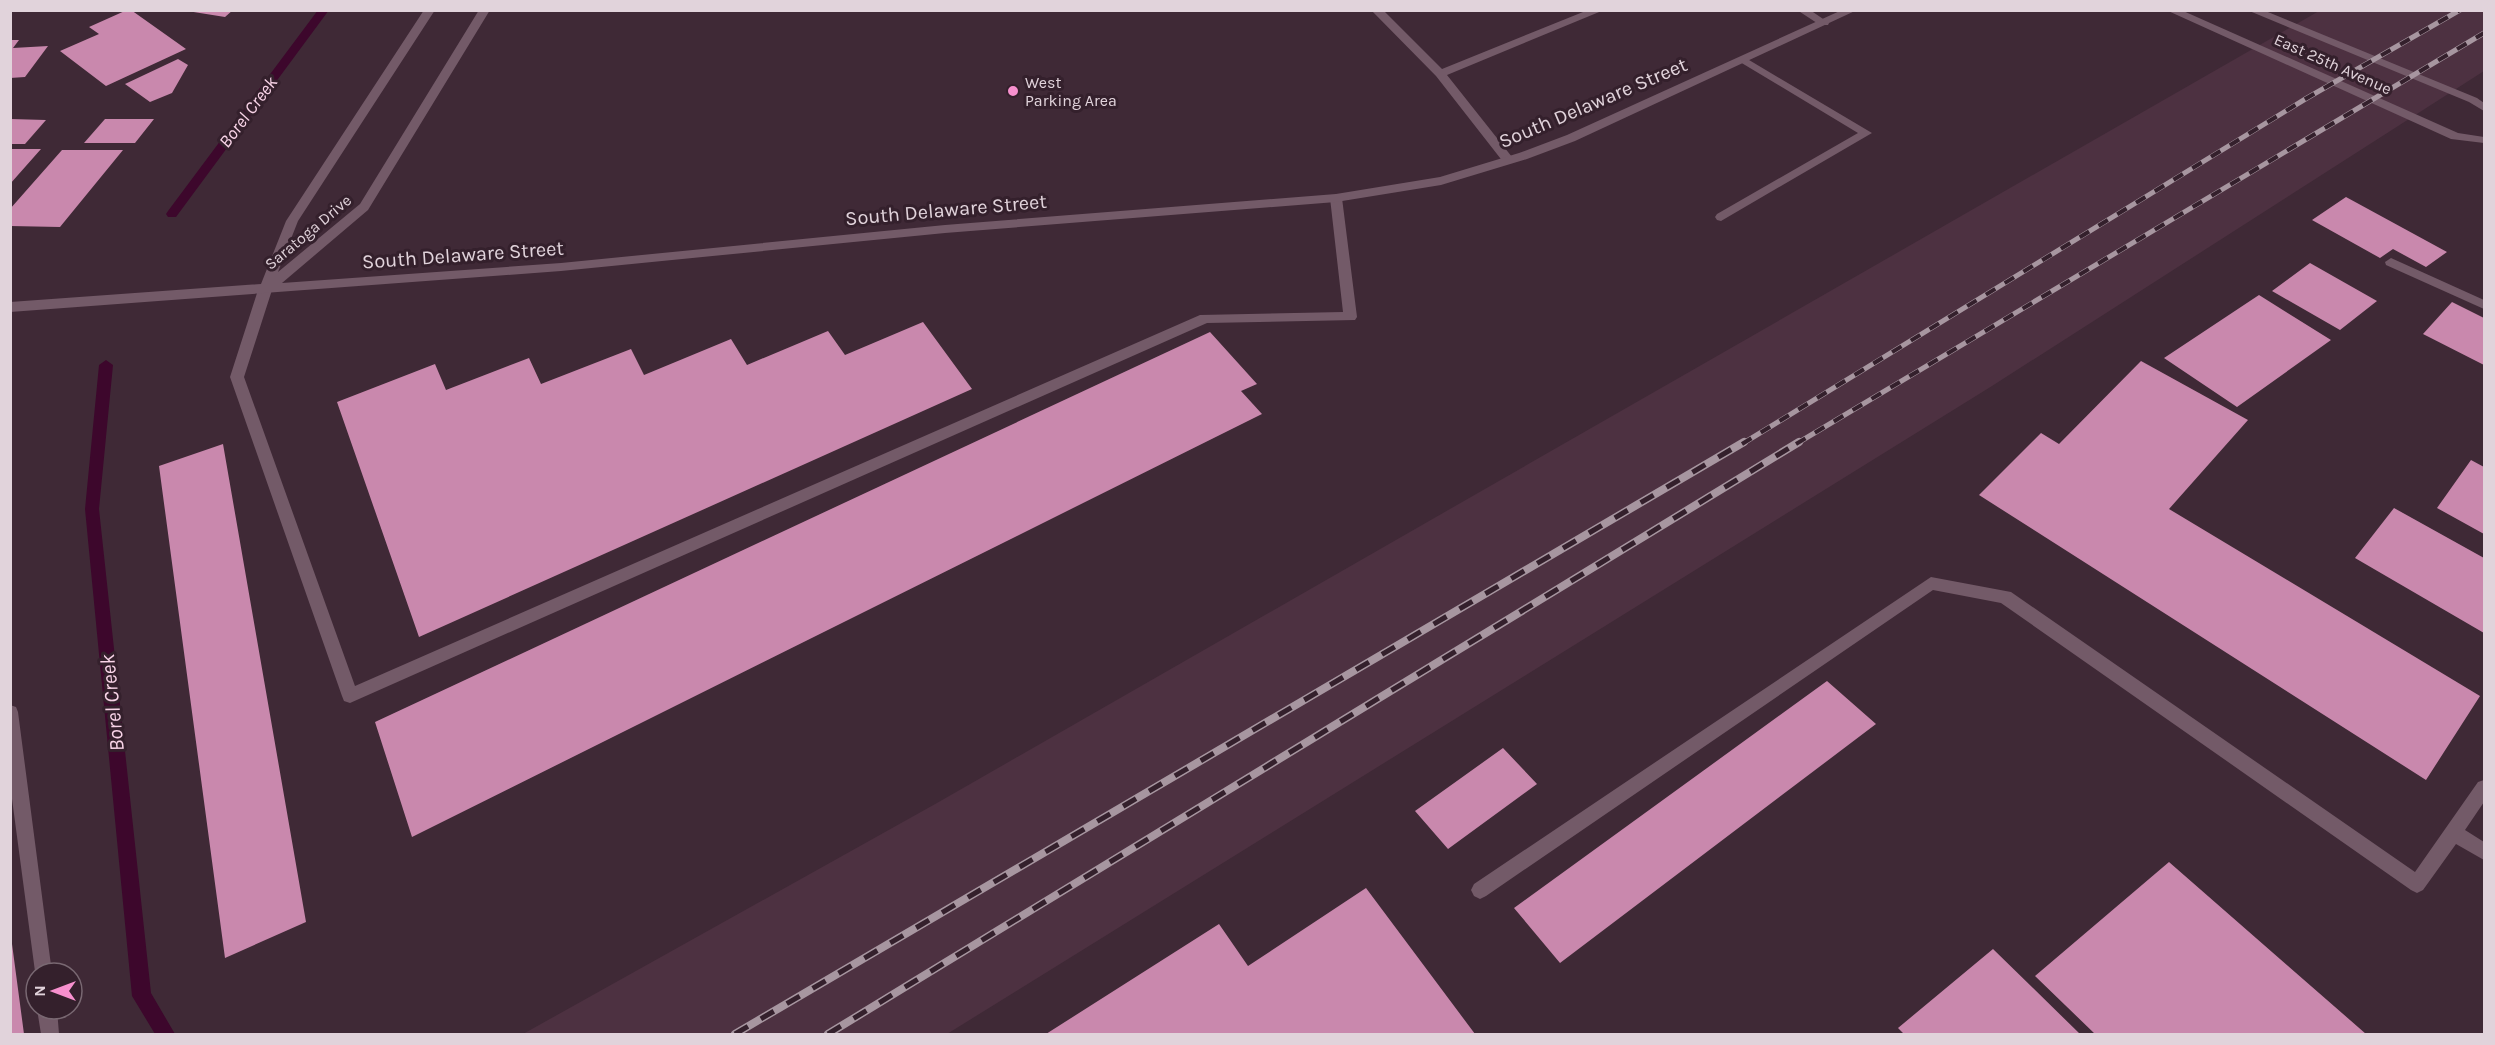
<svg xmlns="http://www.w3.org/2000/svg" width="2495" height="1045" font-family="Karla,sans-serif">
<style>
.built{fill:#4d3141}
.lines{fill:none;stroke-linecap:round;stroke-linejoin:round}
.stream{fill:#3d072c;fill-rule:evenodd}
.building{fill:#c988ad}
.lane{fill:#735a68;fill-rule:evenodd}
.secondary{fill:#735a68;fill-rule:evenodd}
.rail-far1-casing{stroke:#a796a0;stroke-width:5}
.rail-casing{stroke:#a796a0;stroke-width:8}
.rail-far1{stroke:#34202c;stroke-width:4;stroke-dasharray:11;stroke-linecap:butt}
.rail{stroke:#34202c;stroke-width:5;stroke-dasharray:15;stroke-linecap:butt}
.poi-dot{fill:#f790ce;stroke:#34202c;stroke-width:2}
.labels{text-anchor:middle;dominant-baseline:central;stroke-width:6;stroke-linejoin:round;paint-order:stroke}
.far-street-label{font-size:16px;fill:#e1d3db;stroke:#34202c}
.far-poi-label{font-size:16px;fill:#e1d3db;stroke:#34202c;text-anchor:start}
.far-water-label{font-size:18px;font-style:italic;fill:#f9d4e8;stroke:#34202c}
.street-label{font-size:20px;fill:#e1d3db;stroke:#34202c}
.water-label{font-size:21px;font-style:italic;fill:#f9d4e8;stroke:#34202c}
</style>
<rect width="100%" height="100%" fill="#3f2936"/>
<path class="built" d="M2319 11H2484V71L1992 386 947 1034H523L937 803Z"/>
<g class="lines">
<path class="stream" d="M318 10H329L176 217H168L166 214 168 211Z
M106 360 113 365 99 509 151 993 175 1034H155L132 996 85 509 99 365Z"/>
</g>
<path class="building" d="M127 10H131L186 49 106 86 60 51 99 34 89 27Z
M181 10H233L225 17Z
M10 40H19L13 48 48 46 25 77 10 78Z
M178 59 188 65 172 93 150 102 125 84Z
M10 119 46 120 25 144H10Z
M105 119H154L135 143H84Z
M10 149H41L10 184Z
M62 150H123L60 227 10 226V209Z
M2346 197 2447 252 2426 267 2393 249 2380 258 2312 220Z
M2310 263 2377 301 2340 330 2272 291Z
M2259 295 2331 340 2237 407 2164 358Z
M2452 302 2484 318V365L2423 334Z
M923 322 972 389 419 637 337 402 435 364 446 390 529 358 541 384 631 349 644 375 731 339 747 365 828 331 845 355Z
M1210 332 1257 384 1241 391 1262 414 412 837 375 722Z
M2141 361 2248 420 2169 509 2480 696 2426 780 1979 495 2041 433 2059 444Z
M223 444 306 922 225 958 159 466Z
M2471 460 2484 467V534L2437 508Z
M2394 508 2484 558V633L2355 558Z
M1827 681 1876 724 1560 963 1514 908Z
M1503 748 1537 784 1448 849 1415 811Z
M2169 862 2366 1034H2095L2035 976Z
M1366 888 1475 1034H1046L1219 924 1248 966Z
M10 944H12L24 1034H10Z
M1993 949 2080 1034H1904L1898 1028Z"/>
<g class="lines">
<path class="lane" d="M1371 10H1383L1442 69 1588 10H1604L1447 75 1512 157V163H1504L1436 76Z
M1797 10H1810L1829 23 1828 25H1820Z
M1744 57 1872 133 1721 221 1717 220 1715 217 1717 214 1858 133 1740 62 1738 60Z
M1336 194 1342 198 1357 317 1355 320 1207 323 350 703 344 701 342 696 230 377 258 290 265 286 270 287 272 290 244 377 355 686 1200 315 1343 312 1330 198Z
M2391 258 2484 300V309L2386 265 2385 262Z
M1931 577 2011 592 2415 872 2478 782 2484 780V802L2465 830 2484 842V860L2456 844 2423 890 2417 893 2411 890 2001 603 1933 590 1486 896 1480 899 1474 896 1471 890 1474 884Z
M10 705 16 707 18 712 52 973H36V979L10 784Z
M37 1009H57L59 1034H41Z"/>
<path class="secondary" d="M424 10H435L298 221 278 272 360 204 479 10H490L368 210 282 283 561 263 945 225 1336 194 1440 177 1519 153 1567 135 1842 10H1857L1575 141 1527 159 1441 185 1336 202 945 233 561 271 10 312V302L261 284 286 221Z
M2166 10H2181L2458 133 2484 137V143L2451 139Z
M2247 10H2263L2477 98 2484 103V111L2469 102Z"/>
<g class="rail-far1-casing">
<path id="rail-far1" d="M1742 444 2307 98 2460 10
M1796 444 2484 33"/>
</g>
<g class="rail-casing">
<path id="rail" d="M735 1034 1744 442
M828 1034 1799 442"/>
</g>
<use href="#rail-far1" class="rail-far1"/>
<use href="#rail" class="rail"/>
</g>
<circle class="poi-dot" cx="1013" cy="91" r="6"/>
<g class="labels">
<g class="far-street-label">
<text transform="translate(2333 64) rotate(24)">East 25th Avenue</text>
<text transform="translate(308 232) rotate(-40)">Saratoga Drive</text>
</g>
<g class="far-poi-label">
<text x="1025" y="82">West<tspan x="1025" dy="18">Parking Area</tspan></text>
</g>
<g class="far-water-label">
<text transform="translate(248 112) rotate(-53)">Borel Creek</text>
</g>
<g class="street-label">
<text transform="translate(1593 103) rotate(-23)">South Delaware Street</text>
<text transform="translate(946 210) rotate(-5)">South Delaware Street</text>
<text transform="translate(463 255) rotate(-4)">South Delaware Street</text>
</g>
<g class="water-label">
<text transform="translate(112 703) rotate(-96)">Borel Creek</text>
</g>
</g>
<rect width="2495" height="1045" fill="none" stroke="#e1d3db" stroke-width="24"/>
<g transform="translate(54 991) rotate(270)"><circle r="28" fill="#34202c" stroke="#796872" stroke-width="1.5"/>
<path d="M0-4.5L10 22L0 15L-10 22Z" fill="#f790ce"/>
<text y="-9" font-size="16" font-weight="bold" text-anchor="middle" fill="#e1d3db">N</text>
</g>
</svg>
